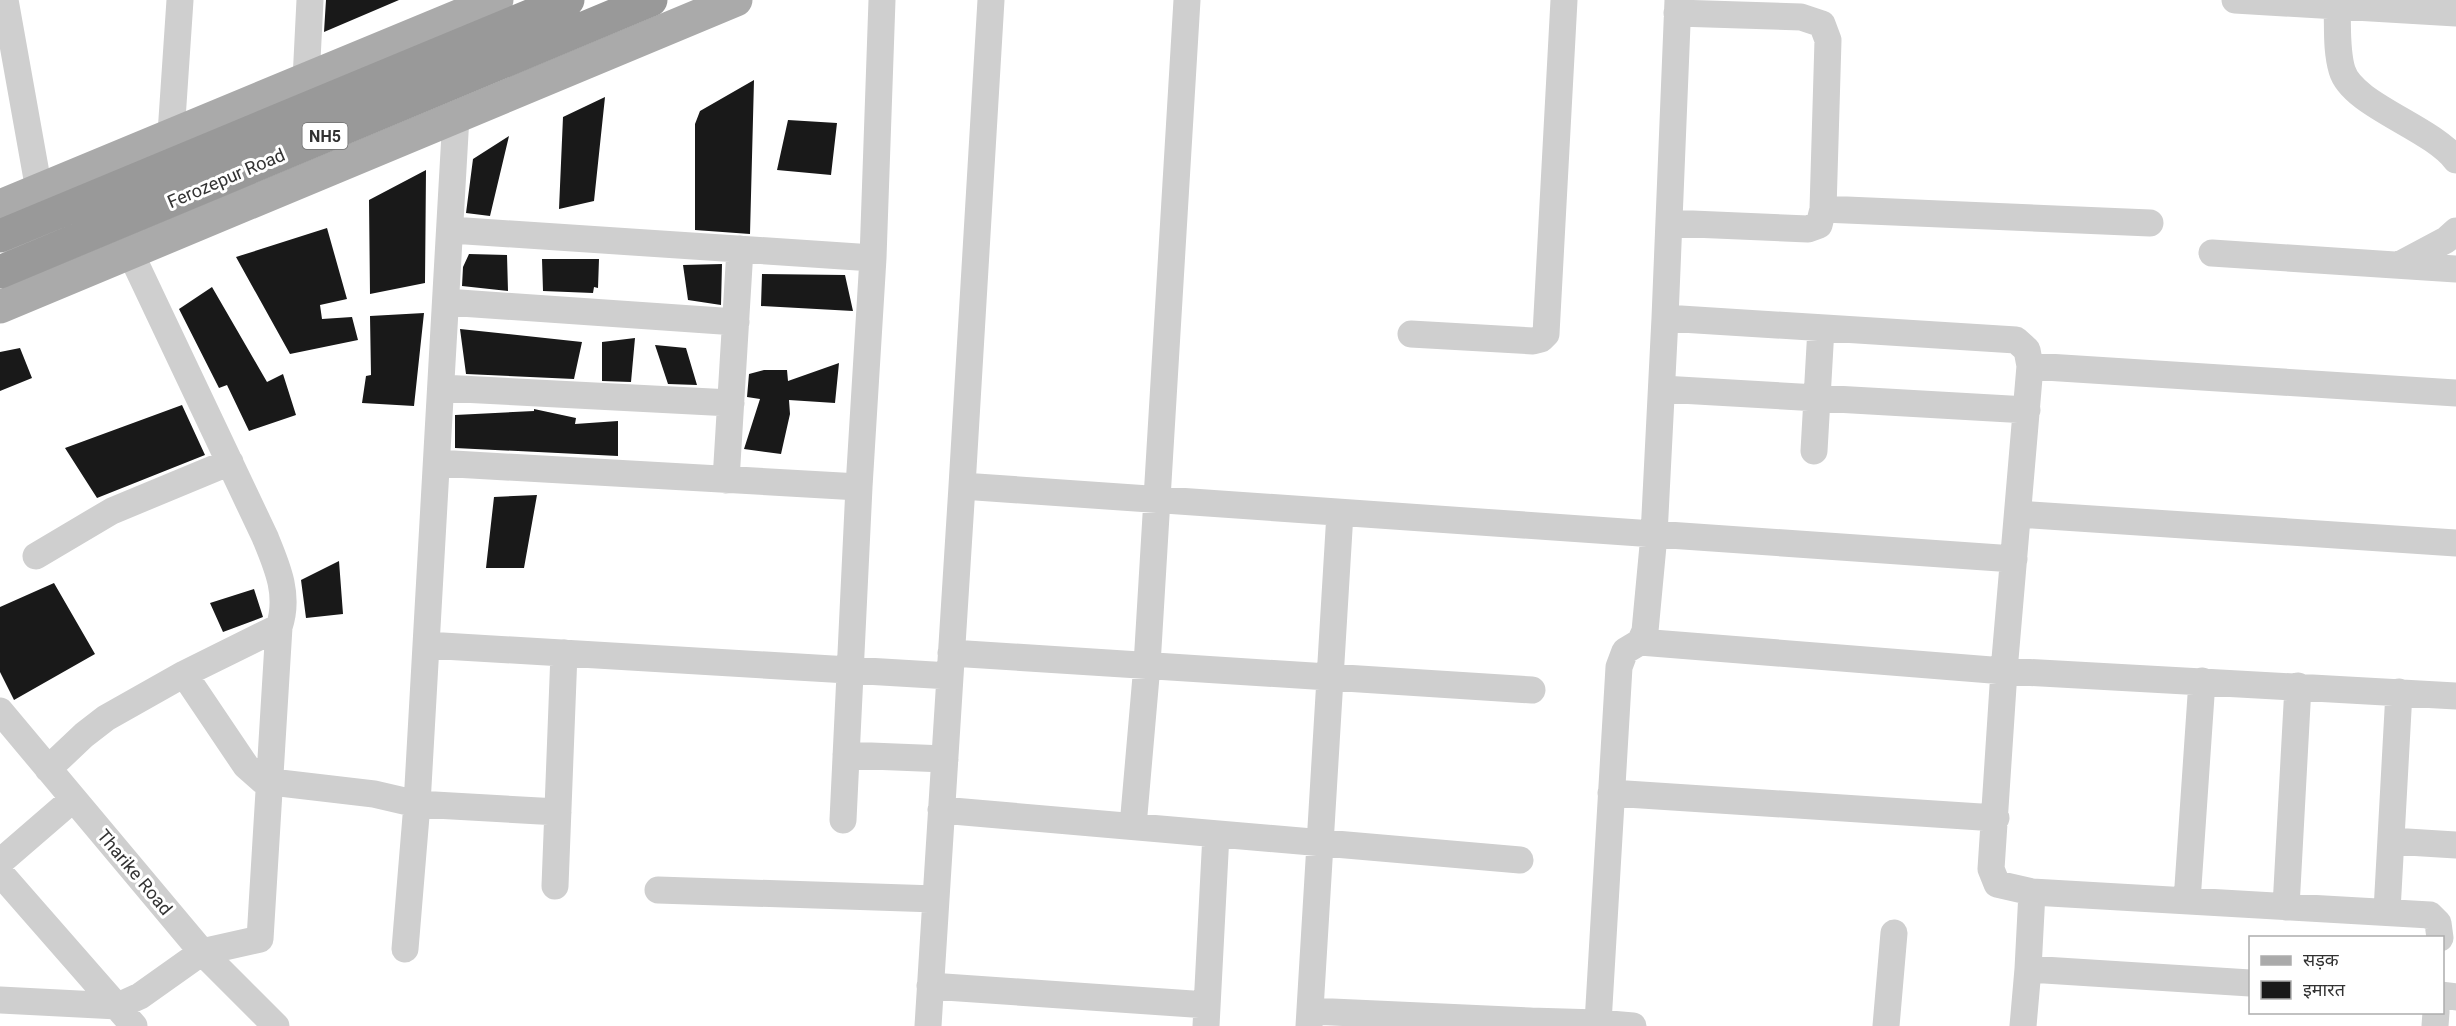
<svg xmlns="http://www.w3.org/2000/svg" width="2456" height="1026" font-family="Roboto,'Noto Sans Devanagari',sans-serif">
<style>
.building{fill:#191919}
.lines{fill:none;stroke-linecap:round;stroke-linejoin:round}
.minor{stroke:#cfcfcf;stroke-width:27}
.major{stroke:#aaa;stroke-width:33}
.highway{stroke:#999;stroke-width:33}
.labels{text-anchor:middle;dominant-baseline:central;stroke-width:6;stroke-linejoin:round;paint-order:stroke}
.shield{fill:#fff;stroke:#707070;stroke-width:1.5}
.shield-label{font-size:16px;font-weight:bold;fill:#323232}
.street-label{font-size:18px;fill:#323232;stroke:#fff}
</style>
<rect width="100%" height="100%" fill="#fff"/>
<path class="building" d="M326 0H399L324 32Z
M754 80 750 234 695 230V124L700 111Z
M605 97 594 201 559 209 563 117Z
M788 120 837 123 831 175 777 170Z
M509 136 490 216 466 213 473 159Z
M426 170 425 283 370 294 369 200Z
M327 228 347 299 320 305 322 319 352 317 358 340 290 354 236 257Z
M469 254 507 255 508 291 462 286 463 267Z
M542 259H599L598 288 594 287 593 293 543 291Z
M722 264 721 305 688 300 683 265Z
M762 274 845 275 853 311 761 306Z
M212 287 267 382 283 374 296 415 249 431 227 385 219 388 179 309Z
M424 313 414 406 362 403 366 376 371 375 370 316Z
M460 329 582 342 574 379 466 374Z
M635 338 631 382 602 381V342Z
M655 345 686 348 697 385 668 384Z
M20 348 32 378 0 391V352Z
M839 363 835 403 789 400 790 414 781 454 744 449 760 399 747 397 749 374 764 370H787L788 381Z
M182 405 205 455 97 498 65 448Z
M534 409 576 418 575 424 618 421V456L455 448V415L534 411Z
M537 495 524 568H486L494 497Z
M339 561 343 614 306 618 301 580Z
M54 583 95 654 14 700 0 672V607Z
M254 589 263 617 223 632 210 603Z"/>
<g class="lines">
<path class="minor" d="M5 0 39 190
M2235 0 2456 13
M2337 6C2338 27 2336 50 2342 70 2352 105 2431 127 2456 160
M306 80 310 0
M171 134 180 0
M1823 209 2150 223
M1669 223 1808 229 1819 225 1823 209 1828 40 1822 24 1801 17 1677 13
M451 230 873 258
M130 252 265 537C277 566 290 595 279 627L184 674
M2212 253 2456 269
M2401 264 2446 240 2456 231
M446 302 736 322
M1665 318 2016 340 2027 350 2030 366
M1411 334 1533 341 1541 339 1546 334 1564 0
M441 388 731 403
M1662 389 2027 410
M1814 451 1821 328
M437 463 859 487 873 258 882 0
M726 480 740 249
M962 486 991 0
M2018 514 2456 543
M36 556 112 511 230 462
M1640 642 2004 671 2456 696
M426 645 950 676
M951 653 1532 690
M0 711 202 952 276 1026
M846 755 945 759
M48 769 84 735 106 718 184 674 246 766 263 781 374 794 417 804 558 812
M1611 793 1996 818
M941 810 1520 860
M843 820 859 487
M1133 826 1147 665 1187 0
M2391 841 2456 845
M0 862 73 799
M0 873 134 1026
M555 886 564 653
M658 890 936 899
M2032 892 2028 969 2250 983
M2187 901 2202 681
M2286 907 2298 686
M2387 911 2399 692
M2440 938 2438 923 2430 915 2032 892 1997 884 1991 869 2004 671 2030 366 2456 393
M405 949 417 804 456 116
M930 986 1207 1005
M2442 995 2456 997
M0 1000 118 1006 140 996 202 952 260 939 279 627
M1310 1011 1530 1021
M1598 1023 1633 1026
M928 1026 962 486 2014 559
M1206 1026 1216 834
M1309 1026 1340 513
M1529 1026 1530 1021 1598 1023 1619 667 1625 651 1640 642 1645 631 1654 535 1665 318 1678 0
M1886 1026 1894 933
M2023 1026 2028 969
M2435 1026 2436 1012"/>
<path class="major" d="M0 206 497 0
M0 307 736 0"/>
<path class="highway" d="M0 236 568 0
M0 272 651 0"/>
</g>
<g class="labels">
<rect class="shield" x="302.5" y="123" width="45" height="26" rx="4.5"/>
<g class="shield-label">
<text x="325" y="136">NH5</text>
</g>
<g class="street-label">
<text transform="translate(226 178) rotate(-23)">Ferozepur Road</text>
<text transform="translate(135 872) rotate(50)">Tharike Road</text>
</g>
</g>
<rect x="2249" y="936" width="195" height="78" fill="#ffffff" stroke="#adadad" stroke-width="1.5"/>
<rect x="2261" y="956" width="30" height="9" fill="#aaaaaa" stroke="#adadad" stroke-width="1.5"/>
<text x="2303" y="966" font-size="18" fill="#323232">सड़क</text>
<rect x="2261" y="981" width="30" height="18" fill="#191919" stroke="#adadad" stroke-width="1.5"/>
<text x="2303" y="996" font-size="18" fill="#323232">इमारत</text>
</svg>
